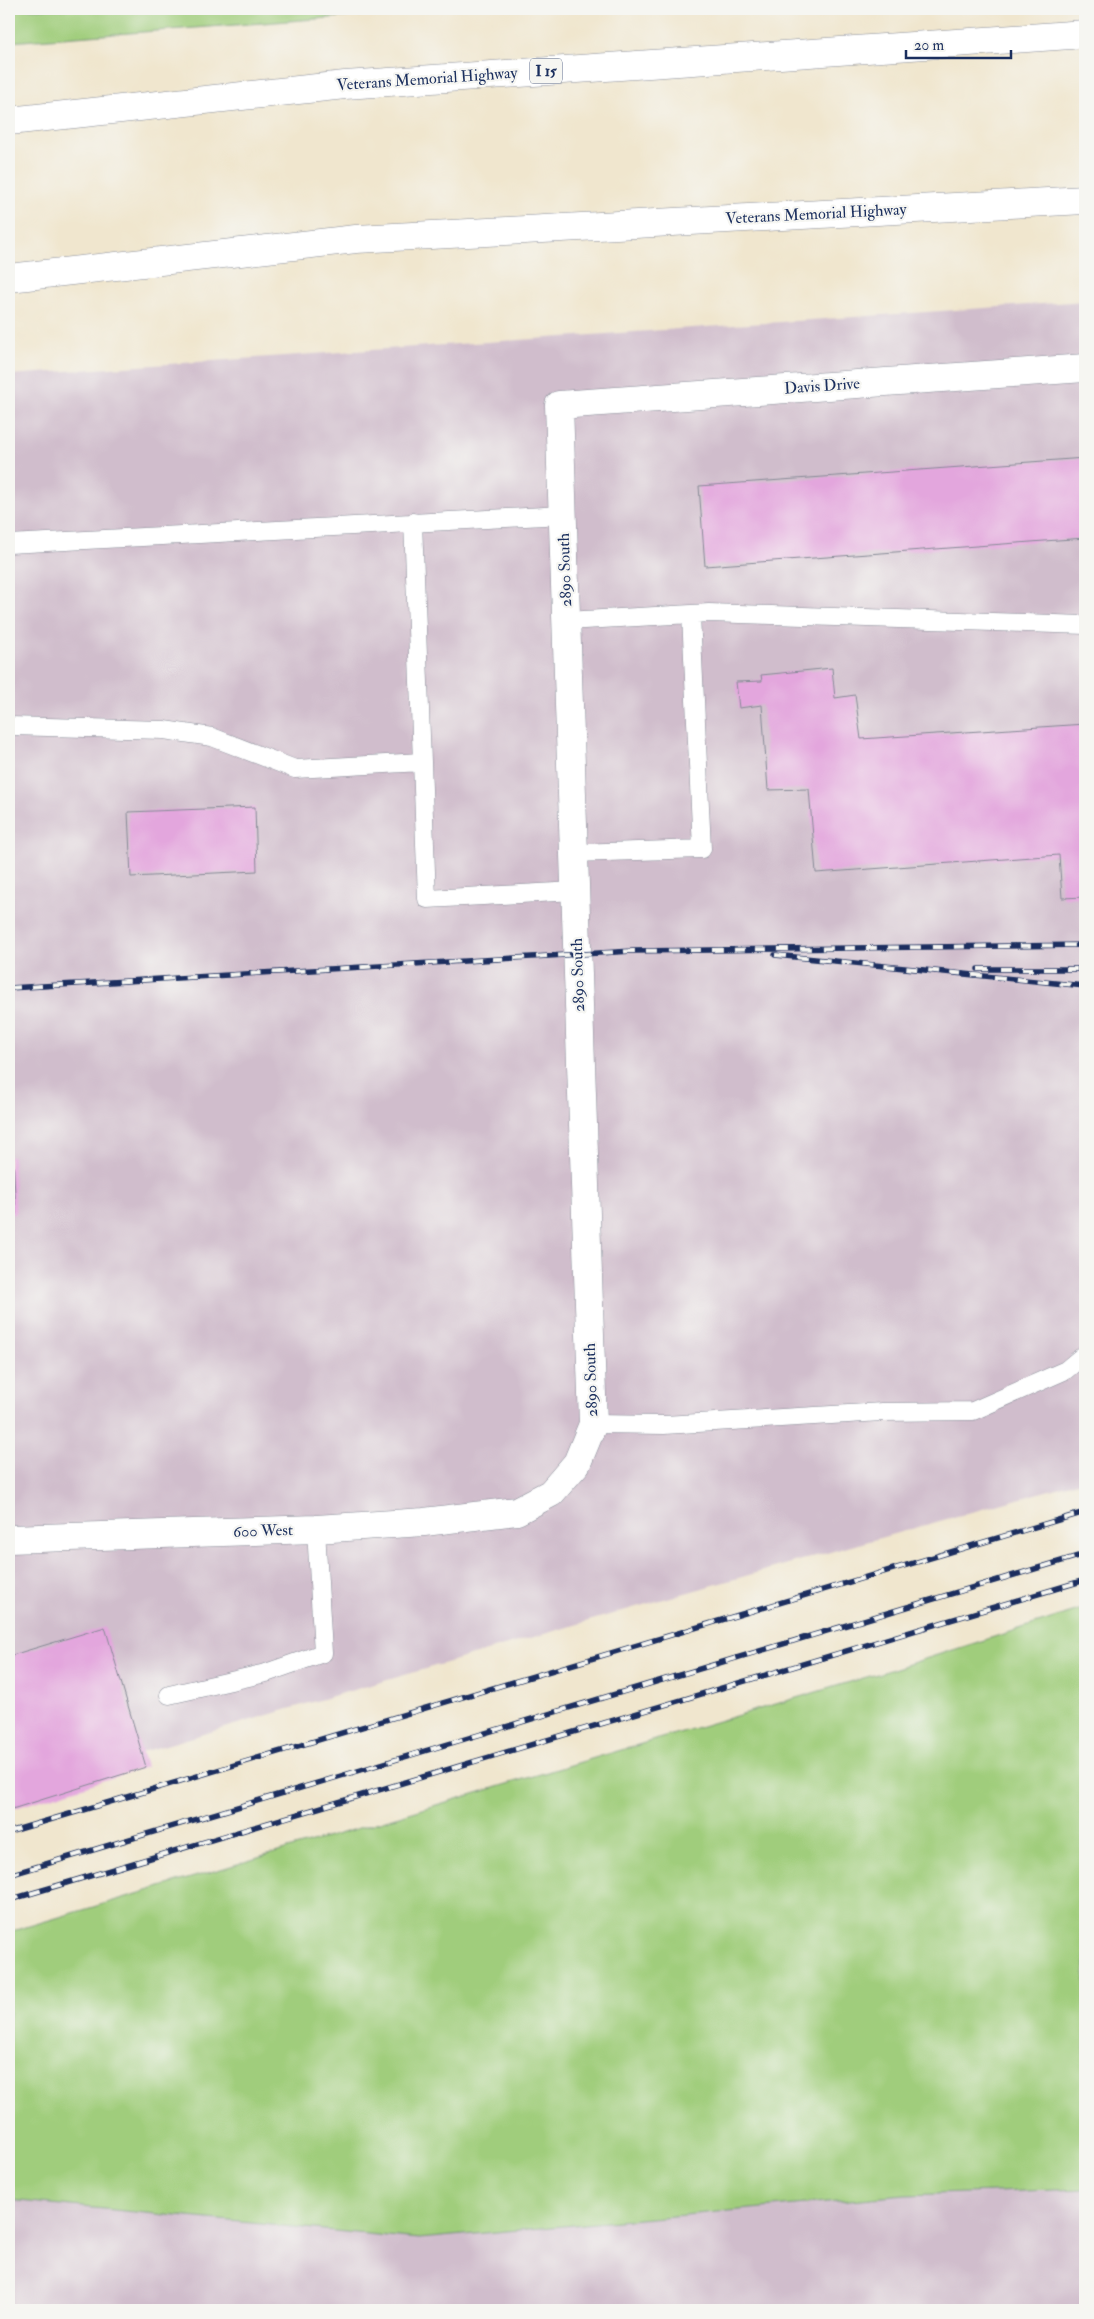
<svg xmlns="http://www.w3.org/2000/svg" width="1094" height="2319" font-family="'IM FELL Double Pica',serif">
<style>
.industrial{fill:#d0bdcc}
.green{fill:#a0cd7b;stroke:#5e7e6c}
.building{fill:#e3a6dd}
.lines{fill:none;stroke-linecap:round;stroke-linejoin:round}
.service-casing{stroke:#868a96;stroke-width:19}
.minor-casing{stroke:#868a96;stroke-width:29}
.motorway-casing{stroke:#868a96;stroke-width:29}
.service{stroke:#fff;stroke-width:18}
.minor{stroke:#fff;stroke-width:28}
.motorway{stroke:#fff;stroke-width:28}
.rail-casing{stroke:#1b2f5e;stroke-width:5.5}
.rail{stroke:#f6f6f2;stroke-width:4;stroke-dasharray:11;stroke-linecap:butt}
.labels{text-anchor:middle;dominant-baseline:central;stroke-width:4.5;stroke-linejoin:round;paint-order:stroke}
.shield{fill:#f6f6f2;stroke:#5d6b8a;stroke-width:1}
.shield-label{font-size:15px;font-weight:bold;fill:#1b2f5e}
.street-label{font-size:16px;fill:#1b2f5e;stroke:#f6f6f2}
</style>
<rect width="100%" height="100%" fill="#f6f6f2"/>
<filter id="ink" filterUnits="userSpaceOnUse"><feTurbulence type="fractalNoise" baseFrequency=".02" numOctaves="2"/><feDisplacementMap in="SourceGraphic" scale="10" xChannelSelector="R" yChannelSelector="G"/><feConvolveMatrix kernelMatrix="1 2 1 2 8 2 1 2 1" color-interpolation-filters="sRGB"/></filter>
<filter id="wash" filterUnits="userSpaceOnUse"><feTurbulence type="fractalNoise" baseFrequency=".0096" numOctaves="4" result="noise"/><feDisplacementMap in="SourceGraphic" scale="20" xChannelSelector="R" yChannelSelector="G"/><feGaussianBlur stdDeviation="1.12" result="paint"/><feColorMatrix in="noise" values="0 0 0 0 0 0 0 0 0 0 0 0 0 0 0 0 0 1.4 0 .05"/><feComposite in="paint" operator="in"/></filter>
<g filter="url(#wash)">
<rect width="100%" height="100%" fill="#f0e6ce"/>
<path class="industrial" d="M1085 301V1480L650 1603 9 1791V375Z
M1085 2189V2310H9V2191L905 2195Z"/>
<path class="green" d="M9 9H449L9 42Z
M1085 1608V2189L905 2195 419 2239 9 2200V1932L887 1671Z"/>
<g id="blocks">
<path class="building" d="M1085 458V538L705 566 699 486Z
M832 668 835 698 855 695 861 739 1085 724V897L1062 898 1059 855 816 873 809 789 768 790 762 705 739 708 736 682 762 681 761 675Z
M255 807 257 871 131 877 128 812Z
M9 1156H13L16 1214H9Z
M105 1627 146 1767 9 1810V1656Z"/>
</g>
</g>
<g filter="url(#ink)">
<use href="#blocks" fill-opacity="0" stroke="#868a96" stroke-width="1"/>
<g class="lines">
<g class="service-casing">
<path id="service" d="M413 522 422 762
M9 544 563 515
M566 621 709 613 1085 625
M9 726 164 730 212 737 295 769 422 762 427 899 575 891
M574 853 702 849 691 615
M593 1424 664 1425 882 1412 973 1411 1066 1370 1085 1354
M169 1695 266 1673 323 1653 316 1529"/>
</g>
<g class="minor-casing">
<path id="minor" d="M9 1539 316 1529 424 1522 517 1511 551 1493 577 1463 593 1424 559 405 1085 368"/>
</g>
<g class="motorway-casing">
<path id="motorway" d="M9 121 345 85 1085 34
M9 278 356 239 1085 200"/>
</g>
<use href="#service" class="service"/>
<use href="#minor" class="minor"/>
<use href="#motorway" class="motorway"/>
<g class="rail-casing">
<path id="rail" d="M775 955 1085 986
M978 969H1085
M9 988 633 951 1085 945
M9 1832 1085 1512
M9 1875 1085 1554
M9 1900 1085 1580"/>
</g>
<use href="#rail" class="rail"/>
</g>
</g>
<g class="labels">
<rect class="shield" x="530" y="58.5" width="32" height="25" rx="4"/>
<g class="shield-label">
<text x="546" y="71">I 15</text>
</g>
<g class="street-label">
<text transform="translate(427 79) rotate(-4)">Veterans Memorial Highway</text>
<text transform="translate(816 214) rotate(-3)">Veterans Memorial Highway</text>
<text transform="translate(822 386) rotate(-4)">Davis Drive</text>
<text transform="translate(565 570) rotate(-92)">2890 South</text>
<text transform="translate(578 975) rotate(-92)">2890 South</text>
<text transform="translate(591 1380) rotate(-92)">2890 South</text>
<text transform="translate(263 1531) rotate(-2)">600 West</text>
</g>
</g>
<rect width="1094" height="2319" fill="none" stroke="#f6f6f2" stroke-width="30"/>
<path d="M906 50v8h105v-8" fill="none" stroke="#1b2f5e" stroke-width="2.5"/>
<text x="914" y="50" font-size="15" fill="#1b2f5e" stroke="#f6f6f2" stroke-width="4" paint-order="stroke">20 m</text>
</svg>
